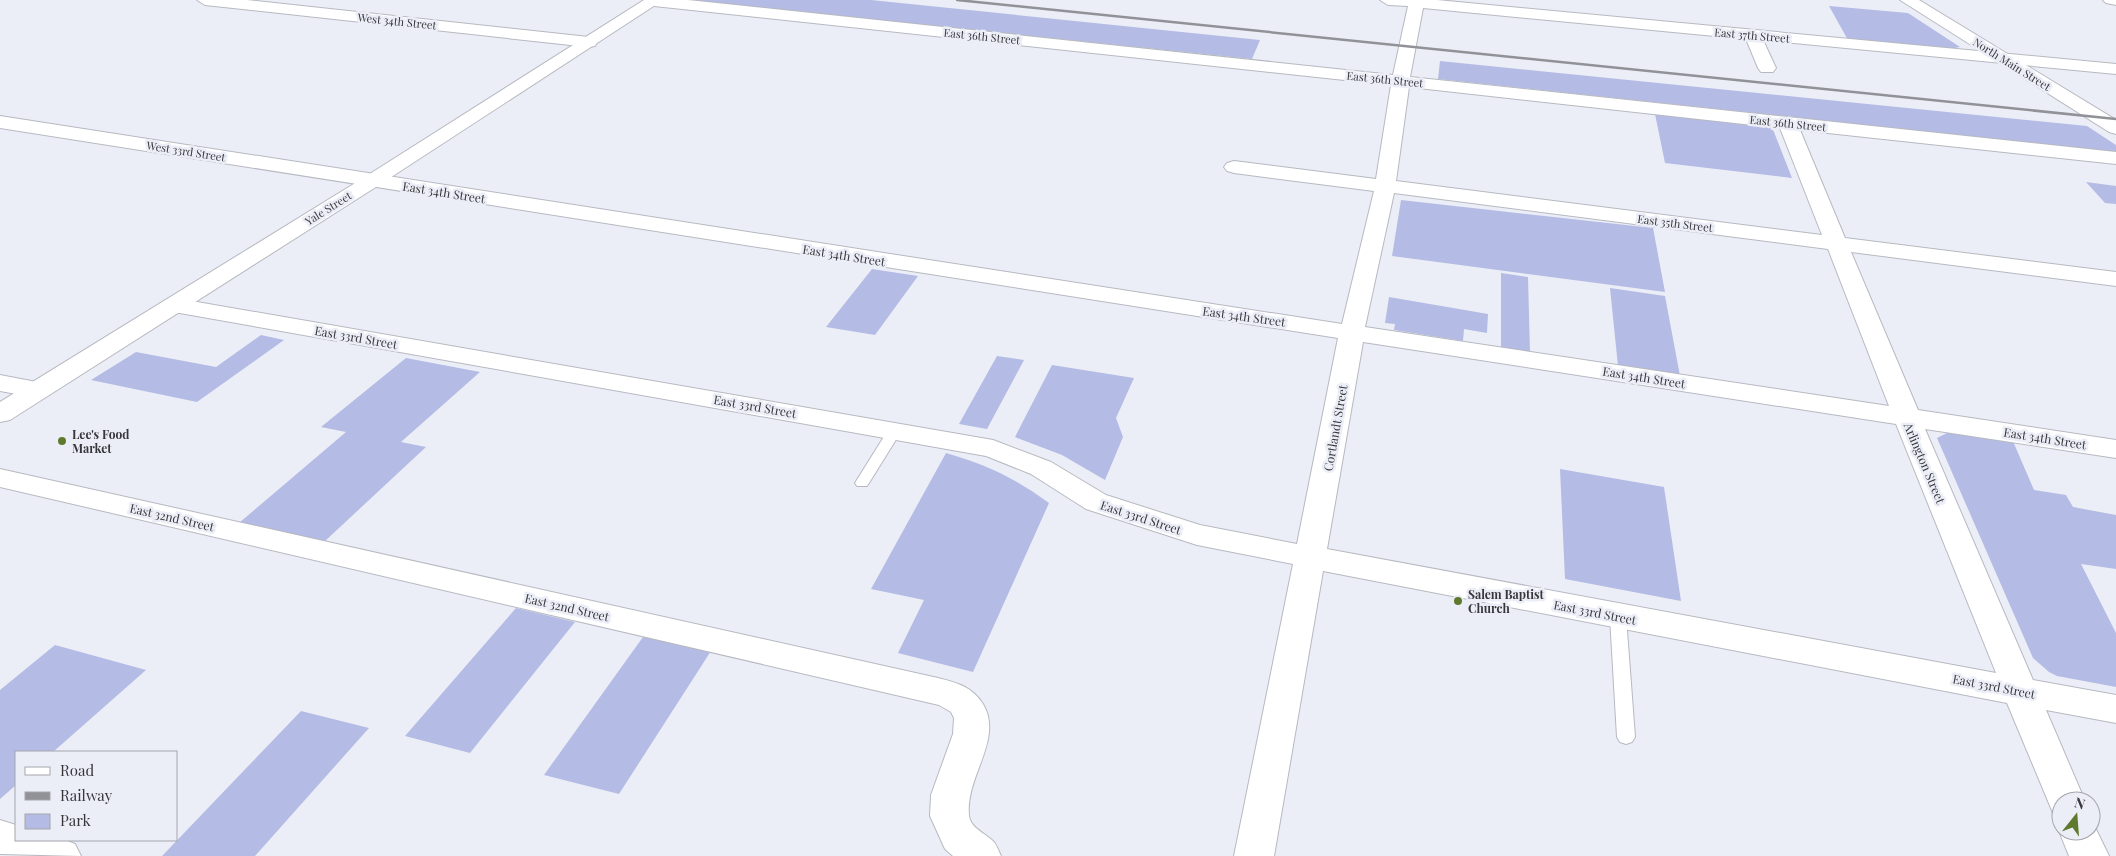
<svg xmlns="http://www.w3.org/2000/svg" width="2116" height="856" font-family="'Playfair Display',serif">
<style>
.green{fill:#b4bbe4}
.lines{fill:none;stroke-linecap:round;stroke-linejoin:round}
.service-casing{stroke:#b7b9c1;stroke-width:2}
.minor-casing{stroke:#b7b9c1;stroke-width:2}
.secondary-casing{stroke:#b7b9c1;stroke-width:2}
.service{fill:#fff;fill-rule:evenodd}
.minor{fill:#fff;fill-rule:evenodd}
.secondary{fill:#fff;fill-rule:evenodd}
.rail{stroke:#919298;stroke-width:2.5}
.poi-dot{fill:#5f7a2e;stroke:#eceef7;stroke-width:2}
.labels{text-anchor:middle;dominant-baseline:central;stroke-width:5;stroke-linejoin:round;paint-order:stroke}
.far-street-label{font-size:11px;fill:#37373b;stroke:#eceef7}
.street-label{font-size:12px;fill:#37373b;stroke:#eceef7}
.poi-label{font-size:12px;font-weight:bold;fill:#37373b;stroke:#eceef7;text-anchor:start}
</style>
<rect width="100%" height="100%" fill="#eceef7"/>
<path class="green" d="M686 0H871L1260 40 1252 59Z
M1829 6 1908 13 1960 47 1950 49 1848 40Z
M1440 61 2087 126 2116 145V152L1438 79Z
M1655 114 1772 127 1792 178 1665 163Z
M2086 182 2116 186V204L2105 203Z
M1401 200 1653 228 1665 292 1392 256Z
M872 269 918 276 875 335 826 327Z
M1501 273 1528 277 1530 353 1501 349Z
M1610 288 1665 296 1680 376 1618 366Z
M1389 297 1488 314 1487 333 1464 329 1463 341 1394 330 1395 324 1385 323Z
M261 335 284 340 197 402 91 380 136 352 216 367Z
M997 356 1024 360 987 429 959 424Z
M406 358 480 372 401 442 426 447 324 542 239 523 346 432 321 427Z
M1052 365 1134 378 1116 418 1123 437 1105 480 1062 455 1015 437Z
M1951 431 2012 439 2034 490 2066 495 2073 507 2116 515V569L2081 564 2116 633V687L2057 676 2049 672 2033 658 1937 438Z
M946 453C985 464 1017 479 1049 503L973 672 898 653 924 600 871 589Z
M1560 469 1664 487 1681 601 1565 579Z
M516 608 575 622 470 753 405 736Z
M643 637 711 651 619 794 544 775Z
M55 645 146 670 53 752H16V785L0 799V690Z
M301 711 369 728 255 856H162Z"/>
<g class="lines">
<g class="service-casing">
<path id="service" d="M895 426 902 430 869 483 867 486H857L855 483 890 427Z
M1618 611 1624 613 1626 617 1635 737 1632 742 1626 744 1620 742 1617 737 1610 617 1612 613Z"/>
</g>
<g class="minor-casing">
<path id="minor" d="M197 0H247L589 37 595 38 597 42 595 46 589 47 205 5Z
M647 0H688L1393 75 1408 6 1388 5 1380 0H1437L2116 64V74L1763 40 1776 68 1773 72H1761L1758 68 1746 39 1423 8 1410 77 2116 152V164L1800 130 1845 238 2116 272V286L1851 252 1918 410 2116 440V458L1925 429 2033 680 2116 695V723L2046 710 2085 801H2061V816L2053 813 2007 703 1323 571 1274 856H1234L1293 564 1197 545 1086 509 1031 474 986 456 174 312 166 310 162 305 166 300 174 298 993 440 1051 462 1106 495 1200 525 1297 544 1338 338 0 128V116L1342 324 1374 191 1234 173 1227 171 1224 167 1227 163 1234 161 1376 179 1391 85 654 6 649 4ZM1409 87 1780 128 1822 235 1396 181ZM1394 193 1828 249 1889 406 1365 327ZM1363 342 1896 424 1996 673 1327 549Z
M2103 0H2116V5L2106 3Z
M0 375 47 384 51 390 47 396 38 398 0 391Z
M0 469 938 678C958 683 972 687 983 704 1004 739 965 777 969 815 970 828 985 833 994 842 997 846 999 852 1001 856H953L945 849 930 816 931 795 953 734 954 718 951 712 939 705 0 487Z
M2091 819 2109 856H2069L2059 831 2061 826V831H2091Z
M0 820 16 825V840H65L75 844 81 856 0 854Z"/>
</g>
<g class="secondary-casing">
<path id="secondary" d="M644 0H663L379 185 10 420 0 422V402L365 177Z
M1900 0H1919L2116 120V134L2109 132Z"/>
</g>
<use href="#service" class="service"/>
<use href="#minor" class="minor"/>
<use href="#secondary" class="secondary"/>
<path class="rail" d="M957 0 2116 119"/>
</g>
<g class="poi-dot">
<circle cx="62" cy="441" r="5"/>
<circle cx="1458" cy="601" r="5"/>
</g>
<g class="labels">
<g class="far-street-label">
<text transform="translate(397 21) rotate(6)">West 34th Street</text>
<text transform="translate(1752 35) rotate(5)">East 37th Street</text>
<text transform="translate(982 36) rotate(6)">East 36th Street</text>
<text transform="translate(2012 64) rotate(32)">North Main Street</text>
<text transform="translate(1385 79) rotate(6)">East 36th Street</text>
<text transform="translate(1788 123) rotate(6)">East 36th Street</text>
<text transform="translate(186 151) rotate(9)">West 33rd Street</text>
<text transform="translate(328 208) rotate(-32)">Yale Street</text>
<text transform="translate(1675 223) rotate(7)">East 35th Street</text>
</g>
<g class="street-label">
<text transform="translate(444 192) rotate(9)">East 34th Street</text>
<text transform="translate(844 255) rotate(9)">East 34th Street</text>
<text transform="translate(1244 316) rotate(8)">East 34th Street</text>
<text transform="translate(356 337) rotate(10)">East 33rd Street</text>
<text transform="translate(1644 377) rotate(9)">East 34th Street</text>
<text transform="translate(755 406) rotate(10)">East 33rd Street</text>
<text transform="translate(1335 428) rotate(-80)">Cortlandt Street</text>
<text transform="translate(2045 438) rotate(9)">East 34th Street</text>
<text transform="translate(1925 463) rotate(67)">Arlington Street</text>
<text transform="translate(172 517) rotate(13)">East 32nd Street</text>
<text transform="translate(1141 517) rotate(18)">East 33rd Street</text>
<text transform="translate(567 607) rotate(13)">East 32nd Street</text>
<text transform="translate(1595 612) rotate(11)">East 33rd Street</text>
<text transform="translate(1994 686) rotate(11)">East 33rd Street</text>
</g>
<g class="poi-label">
<text x="72" y="434">Lee's Food<tspan x="72" dy="14">Market</tspan></text>
<text x="1468" y="594">Salem Baptist<tspan x="1468" dy="14">Church</tspan></text>
</g>
</g>
<rect x="15" y="751" width="162" height="90" fill="#eceef7" stroke="#a4a5ac"/>
<rect x="25" y="767" width="25" height="8" fill="#ffffff" stroke="#a4a5ac"/>
<text x="60" y="776" font-size="15" fill="#37373b">Road</text>
<rect x="25" y="792" width="25" height="8" fill="#919298" stroke="#a4a5ac"/>
<text x="60" y="801" font-size="15" fill="#37373b">Railway</text>
<rect x="25" y="814" width="25" height="15" fill="#b4bbe4" stroke="#a4a5ac"/>
<text x="60" y="826" font-size="15" fill="#37373b">Park</text>
<g transform="translate(2076 816) rotate(17)"><circle r="24" fill="#eceef7" stroke="#a4a5ac"/>
<path d="M0-4L9 19L0 12L-9 19Z" fill="#5f7a2e"/>
<text y="-8" font-size="14" font-weight="bold" text-anchor="middle" fill="#37373b">N</text>
</g>
</svg>
